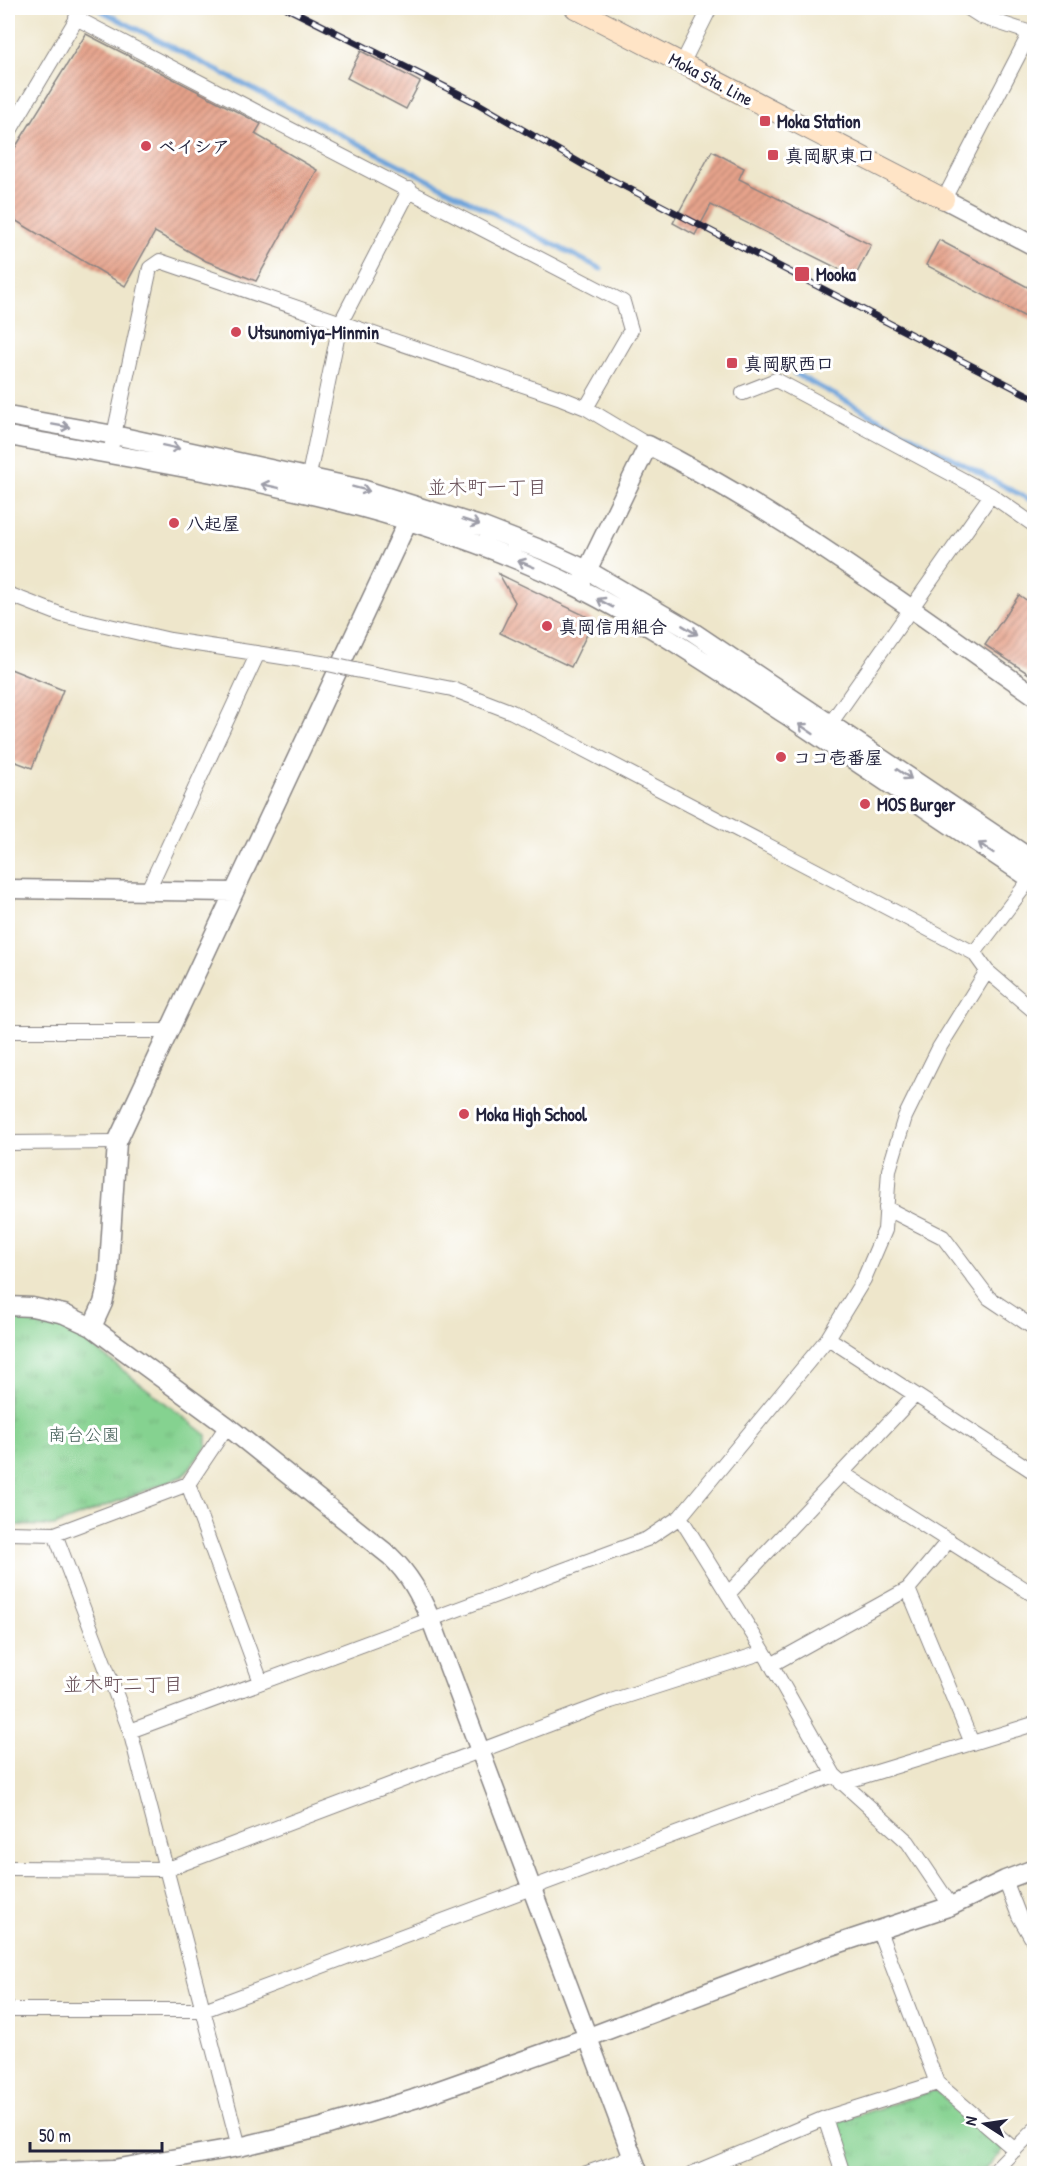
<svg xmlns="http://www.w3.org/2000/svg" width="1042" height="2181" font-family="'Patrick Hand','Klee One',sans-serif">
<style>
.grass{fill:url(#grass-tufts);stroke:#547a66;stroke-width:1.5}
.lines{fill:none;stroke-linecap:round;stroke-linejoin:round}
.stream{stroke:#6da3da;stroke-width:5}
.building{fill:url(#building-hatch)}
.minor-casing{stroke:#888483;stroke-width:16}
.tertiary-casing{stroke:#888483;stroke-width:21}
.secondary-casing{stroke:#888483;stroke-width:22}
.minor{stroke:#fff;stroke-width:14}
.tertiary{stroke:#fff;stroke-width:18}
.secondary{stroke:#ffe4c6;stroke-width:20}
.rail-casing{stroke:#22223b;stroke-width:7}
.rail{stroke:#fff;stroke-width:4.5;stroke-dasharray:14;stroke-linecap:butt}
.minor-bridge-casing{stroke:#888483;stroke-width:16;stroke-linecap:butt}
.minor-bridge{stroke:#fff;stroke-width:14}
.oneway{stroke:#9c9ca7}
.poi-dot{fill:#d1495b;stroke:#fff;stroke-width:2}
.labels{text-anchor:middle;dominant-baseline:central;stroke-width:6;stroke-linejoin:round;paint-order:stroke}
.street-label{font-size:18px;fill:#22223b;stroke:#fff}
.poi-label{font-size:18px;font-weight:bold;fill:#22223b;stroke:#fff;text-anchor:start}
.park-label{font-size:18px;fill:#456059;stroke:#fff}
.neighbourhood-label{font-size:20px;fill:#674f57;stroke:#fff}
</style>
<defs>
<pattern id="grass-tufts" width="24" height="20" patternUnits="userSpaceOnUse" patternTransform="scale(1.5)"><rect width="24" height="20" fill="#85d290"/><path d="M3 7l-1-3M5 7V3M7 7l1-3M15 17l-1-3M17 17v-4M19 17l1-3" fill="none" stroke="#73b47d"/></pattern>
<pattern id="building-hatch" width="6" height="6" patternUnits="userSpaceOnUse" patternTransform="scale(1.5)"><rect width="6" height="6" fill="#e6a38b"/><path d="M-1 1l2-2M0 6l6-6M5 7l2-2" fill="none" stroke="#ba8473"/></pattern>
</defs>
<rect width="100%" height="100%" fill="#fff"/>
<filter id="ink" filterUnits="userSpaceOnUse"><feTurbulence type="fractalNoise" baseFrequency=".0167" numOctaves="2"/><feDisplacementMap in="SourceGraphic" scale="12" xChannelSelector="R" yChannelSelector="G"/><feConvolveMatrix kernelMatrix="1 2 1 2 8 2 1 2 1" color-interpolation-filters="sRGB"/></filter>
<filter id="wash" filterUnits="userSpaceOnUse"><feTurbulence type="fractalNoise" baseFrequency=".008" numOctaves="4" result="noise"/><feDisplacementMap in="SourceGraphic" scale="24" xChannelSelector="R" yChannelSelector="G"/><feGaussianBlur stdDeviation="1.35" result="paint"/><feColorMatrix in="noise" values="0 0 0 0 0 0 0 0 0 0 0 0 0 0 0 0 0 1.4 0 .05"/><feComposite in="paint" operator="in"/></filter>
<g filter="url(#wash)">
<rect width="100%" height="100%" fill="#eee6cb"/>
<path class="grass" d="M8 1318 68 1328 207 1435V1446L183 1476 54 1526 8 1525Z
M935 2090 1004 2150 982 2173H852L834 2123Z"/>
<g class="lines">
<path class="stream" d="M100 10 601 269
M794 373 1034 502"/>
</g>
<g id="blocks">
<path class="building" d="M86 34 261 124 255 134 317 170 256 281 206 261 155 232 125 286 8 216V159Z
M361 51 420 82 406 109 347 78Z
M712 151 744 168 739 179 871 245 855 277 711 205 695 235 673 223Z
M939 240 1035 291V322L926 265Z
M499 574 594 620 571 667 500 633 515 602Z
M1019 595 1035 606V678L985 645Z
M8 668 63 690 32 768 8 759Z"/>
</g>
</g>
<g filter="url(#ink)">
<use href="#blocks" fill-opacity="0" stroke="#888483" stroke-width="1.5"/>
<g class="lines">
<g class="minor-casing">
<path id="minor" d="M968 8 982 17 1034 34
M76 18 623 302 631 330 586 408
M682 64 710 8
M8 134 83 8
M944 199 1030 33
M743 393 776 380 991 495 1034 525
M112 444 150 268 160 261 561 398 586 408 648 445
M307 485 340 324 410 189
M8 594 62 615 170 640 328 664
M355 670 452 689 512 712 974 953 987 971 1034 1011
M830 724 991 495
M147 892 258 653
M974 953 1031 878
M8 1031H170
M8 1143 117 1142
M886 1208 943 1237 989 1298 1034 1328
M828 1338 1034 1472
M842 1473 1034 1595
M188 1484 261 1682
M680 1517 764 1652 834 1775 908 1842 951 1906
M8 1533 55 1534 188 1484 227 1426
M55 1534 130 1731 239 2147
M908 1589 972 1743
M728 1594 915 1395
M771 1665 908 1589 949 1540
M130 1731 647 1539 680 1517 828 1338 864 1279 885 1230 889 1170 905 1117 939 1048 987 971
M841 1783 1034 1724
M8 1868 168 1869 611 1701 764 1652
M1005 1880 1019 1916 1034 1942
M879 1931 937 2083 1015 2150
M8 2010H204L834 1775
M825 2118 843 2174
M584 2174 632 2157
M691 2174 825 2118 937 2083
M991 2174 1034 2130"/>
</g>
<g class="tertiary-casing">
<path id="tertiary" d="M944 199 1034 246
M8 416 114 435 362 489 483 527 550 553 585 569 693 632 1034 861
M8 436C198 470 404 500 579 588 652 625 719 671 788 716 870 771 952 826 1034 881
M582 581 648 445C785 514 909 608 1034 695
M8 889 234 892
M8 1306 32 1307 64 1314 92 1327 227 1426 390 1556C410 1575 420 1595 431 1620L639 2174
M92 1327 103 1303 108 1282 117 1142 413 510
M8 2173 114 2169 239 2147 319 2128 414 2099 589 2037 816 1951 951 1906 1005 1880 1034 1869"/>
</g>
<g class="secondary-casing">
<path id="secondary" d="M575 8 944 199"/>
</g>
<use href="#minor" class="minor"/>
<use href="#tertiary" class="tertiary"/>
<use href="#secondary" class="secondary"/>
<g class="rail-casing">
<path id="rail" d="M287 8 477 103 587 167 1034 398"/>
</g>
<use href="#rail" class="rail"/>
<g class="minor-bridge-casing">
<path id="minor-bridge" d="M328 664 355 670"/>
</g>
<use href="#minor-bridge" class="minor-bridge"/>
</g>
<defs><path id="oneway-shaft" d="M-6 0H5M1.5-3L5.5 0L1.5 3" fill="none" stroke-width="1.6" stroke-linecap="round" stroke-linejoin="round" transform="scale(1.5)"/></defs>
<g class="oneway">
<use href="#oneway-shaft" transform="translate(61 426) rotate(10)"/>
<use href="#oneway-shaft" transform="translate(171 447) rotate(12)"/>
<use href="#oneway-shaft" transform="translate(270 486) rotate(-168)"/>
<use href="#oneway-shaft" transform="translate(361 489) rotate(15)"/>
<use href="#oneway-shaft" transform="translate(471 522) rotate(18)"/>
<use href="#oneway-shaft" transform="translate(526 564) rotate(-158)"/>
<use href="#oneway-shaft" transform="translate(605 603) rotate(-151)"/>
<use href="#oneway-shaft" transform="translate(690 630) rotate(31)"/>
<use href="#oneway-shaft" transform="translate(806 729) rotate(-146)"/>
<use href="#oneway-shaft" transform="translate(904 774) rotate(34)"/>
<use href="#oneway-shaft" transform="translate(986 848) rotate(-146)"/>
</g>
</g>
<g class="poi-dot">
<rect x="759" y="115" width="12" height="12" rx="3"/>
<circle cx="146" cy="146" r="6"/>
<rect x="767" y="149" width="12" height="12" rx="3"/>
<rect x="794" y="266" width="16" height="16" rx="3"/>
<circle cx="236" cy="332" r="6"/>
<rect x="726" y="357" width="12" height="12" rx="3"/>
<circle cx="174" cy="523" r="6"/>
<circle cx="547" cy="626" r="6"/>
<circle cx="781" cy="757" r="6"/>
<circle cx="865" cy="804" r="6"/>
<circle cx="464" cy="1114" r="6"/>
</g>
<g class="labels">
<g class="street-label">
<text transform="translate(711 79) rotate(28)">Moka Sta. Line</text>
</g>
<g class="poi-label">
<text x="777" y="121">Moka Station</text>
<text x="158" y="146">ベイシア</text>
<text x="785" y="155">真岡駅東口</text>
<text x="816" y="274">Mooka</text>
<text x="248" y="332">Utsunomiya-Minmin</text>
<text x="744" y="363">真岡駅西口</text>
<text x="186" y="523">八起屋</text>
<text x="559" y="626">真岡信用組合</text>
<text x="793" y="757">ココ壱番屋</text>
<text x="877" y="804">MOS Burger</text>
<text x="476" y="1114">Moka High School</text>
</g>
<g class="park-label">
<text x="84" y="1434">南台公園</text>
</g>
<g class="neighbourhood-label">
<text x="487" y="486">並木町一丁目</text>
<text x="123" y="1683">並木町二丁目</text>
</g>
</g>
<rect width="1042" height="2181" fill="none" stroke="#fff" stroke-width="30"/>
<g transform="translate(985 2124) rotate(282)" stroke="#ffffff" stroke-width="4.5" paint-order="stroke">
<path d="M0-4.5L10 22L0 15L-10 22Z" fill="#22223b"/>
<text y="-9" font-size="16" font-weight="bold" text-anchor="middle" fill="#22223b">N</text>
</g>
<path d="M30 2142v9h132v-9" fill="none" stroke="#22223b" stroke-width="3"/>
<text x="39" y="2142" font-size="18" fill="#22223b" stroke="#ffffff" stroke-width="4.5" paint-order="stroke">50 m</text>
</svg>
